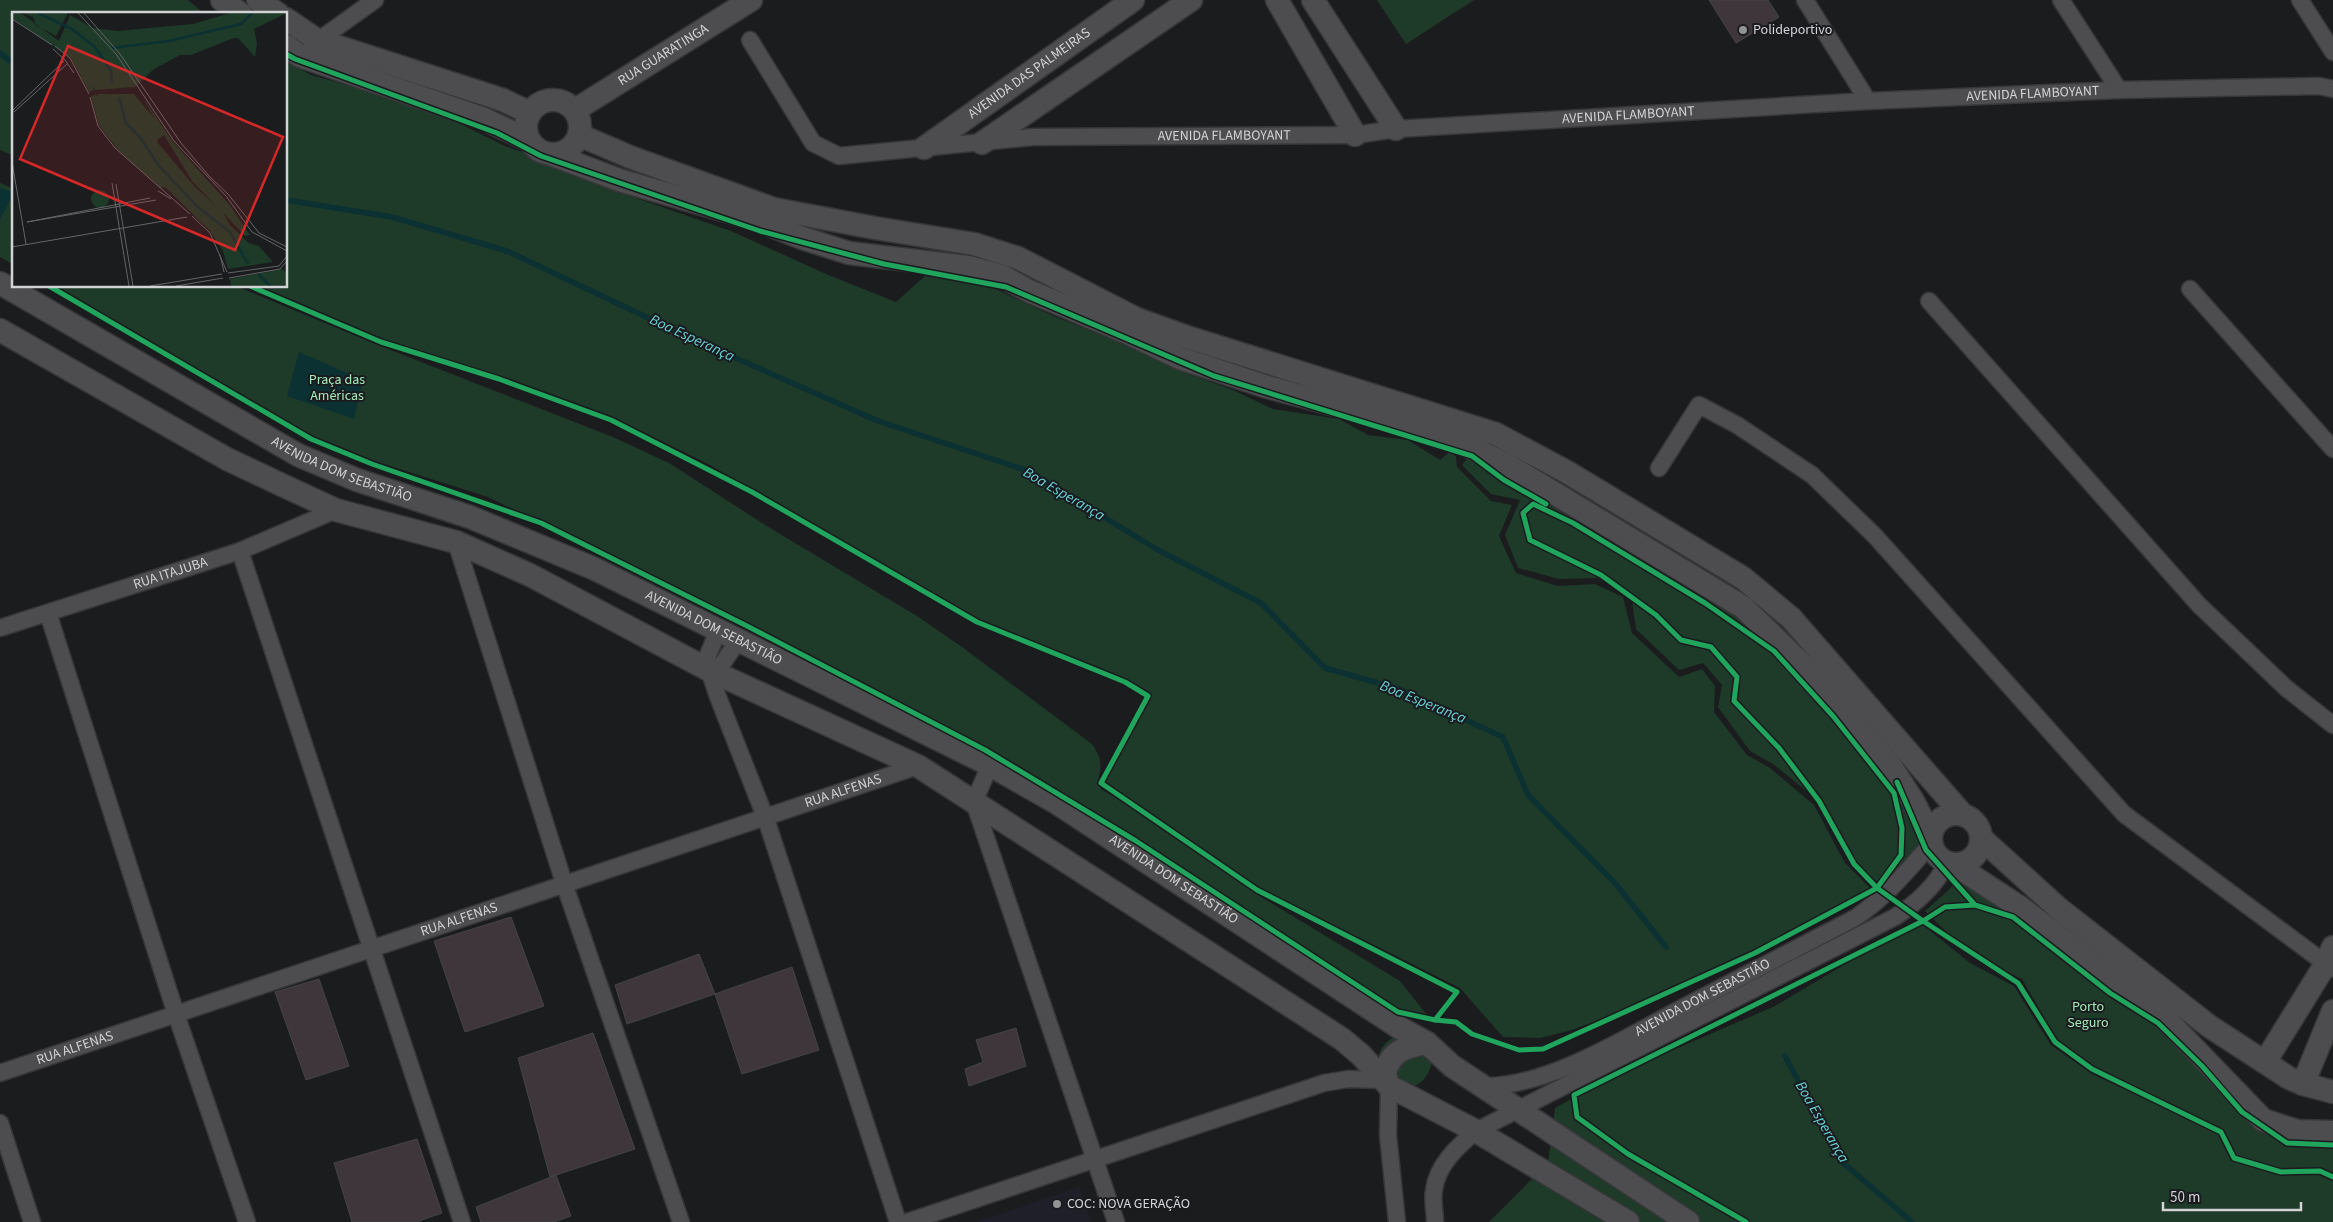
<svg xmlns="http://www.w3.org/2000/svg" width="2333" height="1222" font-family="'Source Sans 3',sans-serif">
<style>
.built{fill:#1e1f28}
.green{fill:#1e3a28}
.water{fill:#0c3132}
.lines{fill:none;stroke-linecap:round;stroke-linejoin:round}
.stream{stroke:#0c3132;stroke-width:5.5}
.building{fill:#3e363b;stroke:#454446}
.street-casing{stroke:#373739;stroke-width:19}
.secondary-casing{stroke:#373739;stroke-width:25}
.street{stroke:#4d4d4f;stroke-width:16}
.secondary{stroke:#4d4d4f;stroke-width:22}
.cycleway-casing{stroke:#1a1b1f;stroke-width:8}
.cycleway{stroke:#20a55d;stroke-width:5}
.poi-dot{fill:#939396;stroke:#1a1b1f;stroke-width:2}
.labels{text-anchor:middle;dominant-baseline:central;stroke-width:4;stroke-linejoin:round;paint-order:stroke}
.poi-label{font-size:14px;fill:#d3d3d6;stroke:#1a1b1f;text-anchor:start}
.street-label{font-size:14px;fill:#d3d3d6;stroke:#1a1b1f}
.park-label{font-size:14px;fill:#a3eab6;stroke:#1a1b1f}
.water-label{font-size:15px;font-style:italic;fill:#65d4d8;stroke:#1a1b1f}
.inset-river{fill:none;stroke:#0c3132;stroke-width:2.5}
.inset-road{fill:none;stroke:#656568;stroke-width:1}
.view{fill:#d62828;fill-opacity:0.15;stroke:#d62828;stroke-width:2.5}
.inset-edge{fill:none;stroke:#d3d3d6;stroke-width:2.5}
</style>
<rect width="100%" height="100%" fill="#1b1c1e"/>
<path class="built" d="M1080 1187 1091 1222H976Z"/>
<path class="green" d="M0 0H188L205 14H14V156L0 150Z
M1377 0H1474L1406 44Z
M286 61 311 75 384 95 438 113 507 147 595 176 630 196 731 231 826 274 896 302 925 276 981 282 1051 315 1132 347 1176 369 1233 390 1273 409 1339 419 1368 435 1408 440 1440 460 1451 451 1456 457 1457 467 1491 501 1512 505 1499 536 1516 573 1558 586 1595 584 1623 597 1632 633 1679 677 1702 669 1715 686 1714 712 1747 755 1770 768 1814 805 1845 863 1874 892 1755 953 1656 998 1572 1030 1540 1038 1503 1037 1460 988 1258 887 1103 781 1152 696 1126 679 978 620 710 465 613 417 501 376 384 340 260 290 256 286H286Z
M0 183 14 189V265L0 257Z
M49 286H236L378 345 613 437 669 463 770 528 917 616 962 647 1092 744C1103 760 1101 765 1098 783L1101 789 1182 838 1258 895 1400 981 1427 1015 1423 1016 1398 1008 1054 787 994 751 616 559 488 497 374 461 310 437 238 400 198 372Z
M1469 449 1738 612 1884 766 1904 800 1921 846 1887 889 1854 864 1819 801 1773 764 1750 751 1718 707 1722 685 1703 663 1679 670 1636 629 1631 594 1597 578 1559 579 1518 568 1505 535 1520 500 1491 494 1462 465 1469 456Z
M1963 877 2107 980 2247 1106 2333 1134V1174L2322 1169H2279L2236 1156 2224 1130 2095 1068 2058 1041 2022 979 1970 955 1925 911Z
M1918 921 1970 963 2014 986 2051 1045 2092 1074 2220 1133 2232 1160 2279 1173 2317 1174 2333 1179V1222H1489L1548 1163 1555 1108 1615 1075 1775 1006 1847 963 1889 941Z
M1399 1035 1432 1060C1430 1074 1424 1083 1410 1088L1377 1063C1379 1049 1385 1040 1399 1035Z"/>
<path class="water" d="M0 188 14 192 0 220Z
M299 352 363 380 354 419 287 396Z"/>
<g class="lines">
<path class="stream" d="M0 53 14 64
M286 200 392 217 507 251 697 341 878 421 1028 471 1158 550 1261 603 1325 668 1399 689 1503 737 1528 795 1615 883 1666 947
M1785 1056 1841 1161 1912 1222"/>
</g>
<path class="building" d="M1709 0H1768L1779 17 1736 43Z
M511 917 544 1006 465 1032 434 941Z
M699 954 715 994 627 1024 615 985Z
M792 967 819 1050 742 1074 715 994Z
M319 979 349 1066 306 1080 275 992Z
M1016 1028 1026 1066 969 1086 965 1069 983 1062 976 1040Z
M593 1033 635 1149 550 1177 518 1058Z
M417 1139 442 1213 416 1222H352L334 1163Z
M556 1175 571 1216 554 1222H481L476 1207Z"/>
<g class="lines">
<g class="street-casing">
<g id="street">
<path d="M1805 0 1868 101"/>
<path d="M2061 0 2119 90"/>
<path d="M2300 0 2333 52"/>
<path id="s1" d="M750 40 813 143 839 156 1033 137 1355 135 1396 129 1868 101 2119 90 2319 86 2333 89"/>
<path d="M312 45 375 0"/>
<path d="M2190 289 2333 449"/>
<path d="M1929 301 2199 605 2286 688 2333 725"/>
<path d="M1659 468 1699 405 1737 425 1812 475 1875 536 2124 814 2333 969"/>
<path d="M456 542 565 886 681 1222"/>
<path d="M240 551 462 1222"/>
<path d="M48 613 176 1014 247 1222"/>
<path id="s2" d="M0 628 240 551 336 510"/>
<path d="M718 631 707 657 709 670 718 697 766 819 898 1222"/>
<path d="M709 670 722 664 738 641"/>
<path d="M990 765 974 802 1116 1222"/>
<path id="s3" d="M0 1073 918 766"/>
<path d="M1389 1086 1388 1135 1397 1222"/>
<path id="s4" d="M1483 1086C1546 1088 1625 1038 1680 1009 1738 979 1797 948 1855 918 1886 897 1907 871 1931 844"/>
<path d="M0 1123 32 1222"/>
<path d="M907 1222 1324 1083 1348 1079 1381 1080"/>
<path d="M1435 1222C1435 1212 1432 1200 1434 1190 1437 1165 1458 1146 1476 1131L1895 917C1917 903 1935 887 1947 863"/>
</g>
</g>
<g class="secondary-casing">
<g id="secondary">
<path d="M222 0 241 14"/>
<path d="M258 0 278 14"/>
<path d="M1277 0 1355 135"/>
<path d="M1313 0 1396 129"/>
<path d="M286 19 317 40 503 100 530 113"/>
<path d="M286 46 300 56 484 119 528 140"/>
<circle cx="553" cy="127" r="27"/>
<path id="s5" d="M575 110 751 0"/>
<path d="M579 135 630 157 774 209 875 228 974 244 1018 258 1137 319 1190 338 1496 434 1567 472 1743 578 1791 618 1962 814"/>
<path d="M982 143 1191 0"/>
<path id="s6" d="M924 148 1133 0"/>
<path d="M553 155 619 180 754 219 802 238 849 253 968 267 1002 276 1029 291 1128 333 1180 358 1264 386 1440 433 1506 464 1743 607 1813 675 1890 765 1913 801 1931 836"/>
<path id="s7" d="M0 283 298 455 357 480 470 517 595 569 990 765 1057 803 1400 1028 1427 1043 1452 1066 1688 1222"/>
<path d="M0 330 227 459 282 485 336 510 456 542 530 575 709 670 918 766 1342 1039 1361 1055 1389 1086 1476 1131 1628 1222"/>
<circle cx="1956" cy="839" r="25"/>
<path d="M1982 839 2058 908 2209 1026 2289 1078 2303 1084 2333 1092"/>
<path d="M1955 865 2021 908 2162 1015 2263 1120 2297 1131 2333 1132"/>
<path d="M2265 1062 2325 965 2333 947"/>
<path d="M2303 1084 2333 1011"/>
<path d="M1388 1085 1385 1073C1390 1051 1407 1046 1427 1043"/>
</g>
</g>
<use href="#street" class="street"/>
<use href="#secondary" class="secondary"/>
<g class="cycleway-casing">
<path id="cycleway" d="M286 54 295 59 497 133 541 156 760 231 884 264 1006 287 1214 376 1472 456 1504 480 1546 504
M49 286 311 439 372 464 541 523 749 627 985 750 1136 841 1398 1012 1435 1020 1456 1022 1472 1034 1519 1050 1543 1049 1755 953 1877 888 1901 855 1902 828 1894 793 1833 716 1774 651 1705 603 1573 523 1533 504 1523 513 1530 540 1601 575 1656 615 1681 640 1711 647 1737 677 1734 701 1779 748 1819 801 1854 864 1877 888 1923 921 1574 1095 1577 1117 1628 1154 1746 1222
M250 286 381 342 499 379 611 420 752 492 977 622 1125 682 1148 696 1101 783 1257 890 1457 992 1435 1020
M1897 782 1926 850 1975 905
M2333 1145 2287 1143 2242 1112 2202 1066 2158 1023 2110 993 2013 917 1975 905 1945 907 1923 921 2018 983 2055 1042 2092 1069 2221 1132 2234 1158 2281 1172 2320 1171 2333 1177"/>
</g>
<use href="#cycleway" class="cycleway"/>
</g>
<g class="poi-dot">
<circle cx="1743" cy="30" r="5"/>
<circle cx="1057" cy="1204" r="5"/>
</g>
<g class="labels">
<g class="poi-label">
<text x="1753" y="30">Polideportivo</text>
<text x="1067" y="1204">COC: NOVA GERAÇÃO</text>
</g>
<g class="street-label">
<text stroke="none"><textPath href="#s5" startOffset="104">RUA GUARATINGA</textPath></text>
<text stroke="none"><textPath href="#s6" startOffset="129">AVENIDA DAS PALMEIRAS</textPath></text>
<text stroke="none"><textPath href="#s1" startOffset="1346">AVENIDA FLAMBOYANT</textPath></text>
<text stroke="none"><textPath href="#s1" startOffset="941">AVENIDA FLAMBOYANT</textPath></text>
<text stroke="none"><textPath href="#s1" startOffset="536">AVENIDA FLAMBOYANT</textPath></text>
<text stroke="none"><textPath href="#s7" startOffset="390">AVENIDA DOM SEBASTIÃO</textPath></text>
<text stroke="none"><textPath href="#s2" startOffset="179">RUA ITAJUBA</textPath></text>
<text stroke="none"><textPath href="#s7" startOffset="795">AVENIDA DOM SEBASTIÃO</textPath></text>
<text stroke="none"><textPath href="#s3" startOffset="889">RUA ALFENAS</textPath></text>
<text stroke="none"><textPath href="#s7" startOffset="1320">AVENIDA DOM SEBASTIÃO</textPath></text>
<text stroke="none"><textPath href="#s3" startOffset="484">RUA ALFENAS</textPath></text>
<text stroke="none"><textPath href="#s4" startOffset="239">AVENIDA DOM SEBASTIÃO</textPath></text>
<text stroke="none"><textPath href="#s3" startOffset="79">RUA ALFENAS</textPath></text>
</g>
<g class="park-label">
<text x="337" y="380">Praça das<tspan x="337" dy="16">Américas</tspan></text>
<text x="2088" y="1007">Porto<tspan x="2088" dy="16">Seguro</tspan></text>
</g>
<g class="water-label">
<text transform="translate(692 338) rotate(25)">Boa Esperança</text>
<text transform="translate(1064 494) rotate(30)">Boa Esperança</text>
<text transform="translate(1423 702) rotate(22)">Boa Esperança</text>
<text transform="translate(1822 1122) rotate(60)">Boa Esperança</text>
</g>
</g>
<g transform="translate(12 12)">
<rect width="275" height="275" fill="#1b1c1e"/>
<path d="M0 1H9L47 29 58 3 81 16 105 19 181 12 218 1H275L242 17 245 31 243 45 226 26H222L179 43H168L142 57 123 75 83 78 80 73 82 78 77 80 59 46 0 6ZM11 1H55V3L44 24 24 13 21 5ZM84 82 86 85V82H122L142 106 132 88 134 90 161 130 217 192 238 223 233 224 211 201 218 213 237 231 247 234 261 250 216 257 211 239 198 219 153 175 149 176 106 138 87 113 79 85ZM152 123 180 169 204 194 183 175 146 131 145 128ZM79 187a9 9 0 1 1 18 0a9 9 0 1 1-18 0ZM270 257 275 261V274H219L218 267Z" fill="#1e3a28" fill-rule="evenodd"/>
<path class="inset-river" d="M26 1 60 17 83 35 99 59 100 71M99 36 157 29 229 12 240 1M107 85 114 111 127 124 147 154 186 195 218 220 236 252M246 262 258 274"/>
<path class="inset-road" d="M66 1 104 42 162 129 214 184 240 220 275 239M72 1 108 42 169 131 197 164 216 182 247 221 275 235M0 7 40 33M43 34 58 46 77 82M41 37 53 48 62 61M78 85 86 114 103 136 178 202M1 98 52 49M2 100 55 52M0 150 14 232M100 171 117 274M104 172 121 274M146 179 159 187M138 186 15 210 144 188M180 204 198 221 215 260M0 235 175 205M208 243 212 260M216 261 267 254 275 244M217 266 268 257 275 249M138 274 210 262M164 274 211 266"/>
<path class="view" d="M56 34 271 125 223 238 8 147Z"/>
<rect width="275" height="275" class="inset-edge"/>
</g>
<path d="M2163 1202v8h138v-8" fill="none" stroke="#d3d3d6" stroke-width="2.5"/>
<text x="2170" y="1202" font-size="15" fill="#d3d3d6" stroke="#1a1b1f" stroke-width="4" paint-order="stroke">50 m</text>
</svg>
